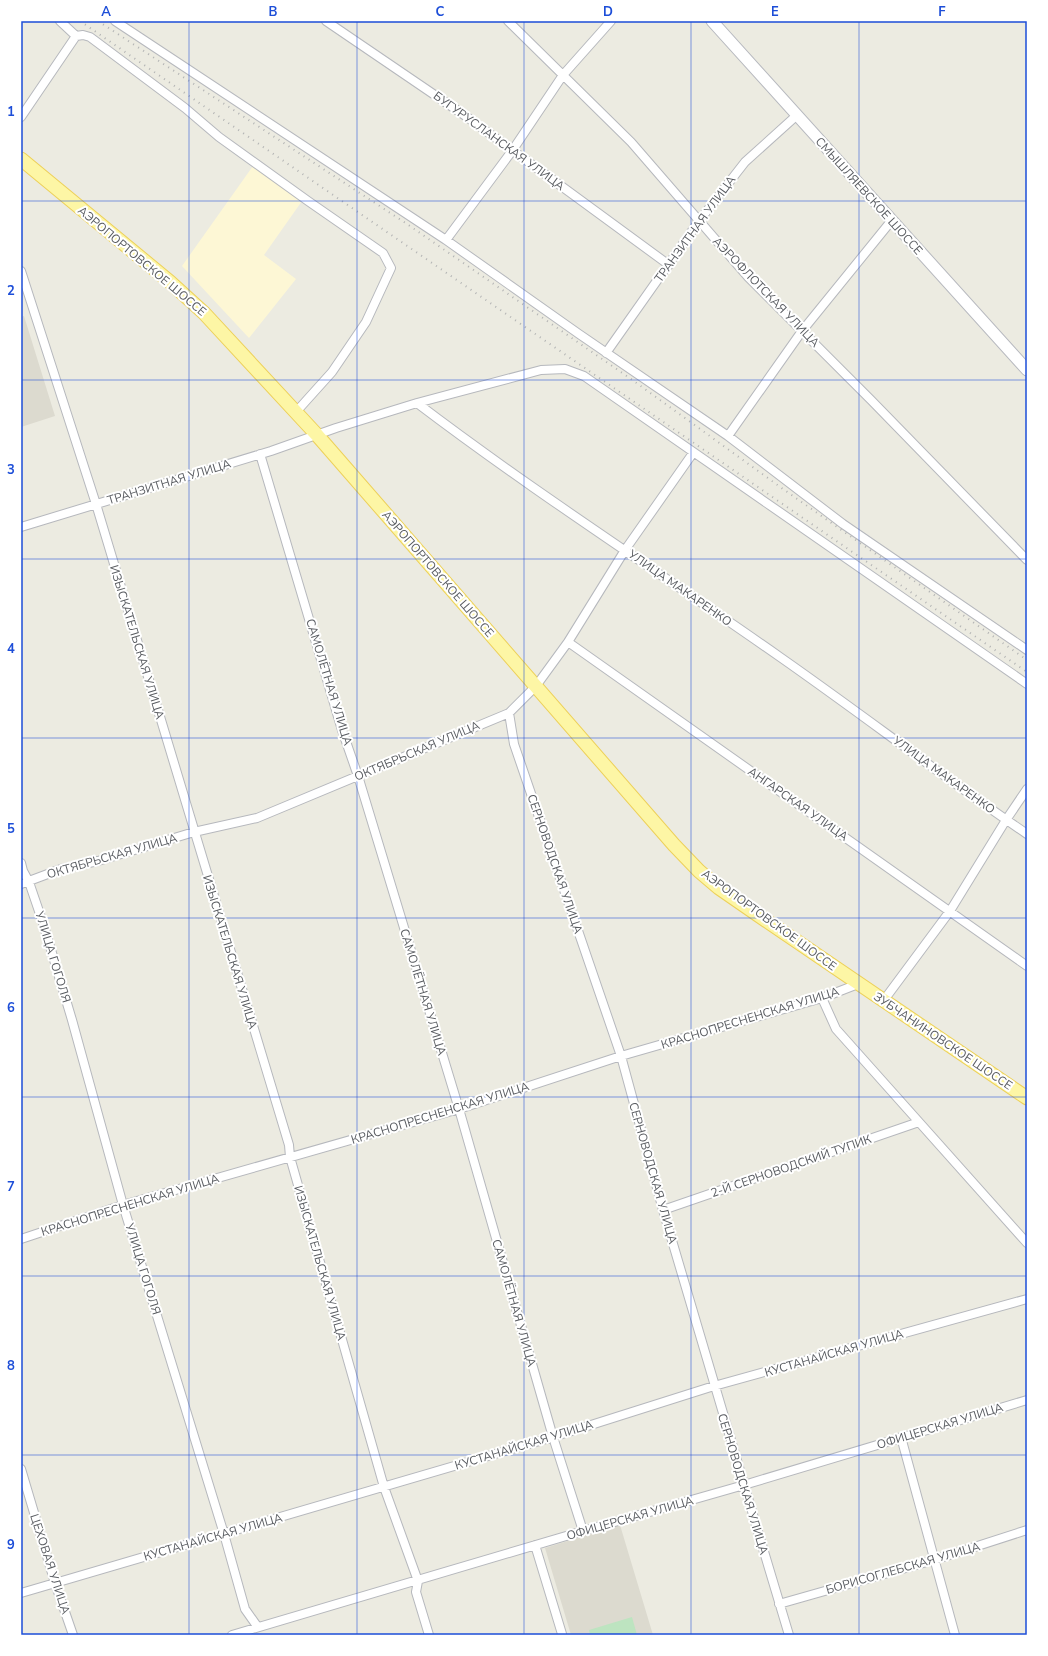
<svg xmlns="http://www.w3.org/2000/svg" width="1048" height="1656" font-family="'Nunito Sans',sans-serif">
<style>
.commercial{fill:#fdf7d5}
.education{fill:#dcdacf}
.green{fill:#bde4c0}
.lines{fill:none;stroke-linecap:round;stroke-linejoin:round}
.street-casing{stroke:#b6b8bd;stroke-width:10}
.secondary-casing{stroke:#b7b9bf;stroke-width:13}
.primary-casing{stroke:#edd059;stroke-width:15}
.street{stroke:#fff;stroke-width:8}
.secondary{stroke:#fff;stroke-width:11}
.primary{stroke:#fdf6a5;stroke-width:13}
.rail{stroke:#b2b3b3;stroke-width:2;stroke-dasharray:1 5;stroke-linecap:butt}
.grid{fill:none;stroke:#1d4ed8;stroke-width:1;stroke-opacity:0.55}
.labels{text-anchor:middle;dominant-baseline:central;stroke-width:4;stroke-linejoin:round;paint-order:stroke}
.street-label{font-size:12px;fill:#595c61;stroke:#fff}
.neatline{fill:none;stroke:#1d4ed8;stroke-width:1.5}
.grid-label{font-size:13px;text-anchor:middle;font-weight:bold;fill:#1d4ed8}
</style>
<rect width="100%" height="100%" fill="#ecebe1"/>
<path class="commercial" d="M253 166 302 201 264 255 296 279 249 338 182 266Z"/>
<path class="education" d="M24 316 55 416 21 427V317Z
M620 1525 653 1635H571L545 1548Z"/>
<path class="green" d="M632 1617 637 1635H590L589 1630Z"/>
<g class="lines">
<g class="street-casing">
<path id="street" d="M60 21 76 36
M115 21 446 240 579 334 728 436 843 524 1027 650
M326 21 467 117 669 265
M508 21 631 142 748 277 871 400 1027 560
M21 117 76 36 83 35 90 37 185 108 219 137 308 201 383 253 391 268 366 322 332 372 296 412
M446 240 512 151 563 75 611 21
M21 271 96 504 289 1145 290 1157 384 1487 418 1581 416 1592 429 1635
M606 353 699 221 745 162 796 116
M417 403 541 370 565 369 584 376 1027 684
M728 436 802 331 892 220
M260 454 342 730 358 776 459 1109 553 1437 583 1531
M21 527 271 451 336 428 417 403C534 492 659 572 780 657 863 715 943 777 1027 834
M568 642 1027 966
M509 713 514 744 621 1056 663 1210 762 1545 789 1635
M21 863 23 871 29 882 43 923 72 1020 123 1205 224 1534 245 1609 257 1626
M21 884 61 869 98 861 194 832 257 818 509 713 536 686 568 642 625 550 693 453
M822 998 836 1029 1027 1243
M884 1000 950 911 1006 820 1027 789
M663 1210 919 1122
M21 1239 123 1205 459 1109 621 1056 822 998 858 984
M901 1437 955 1635
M21 1469 55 1583 73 1635
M535 1545 562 1634
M21 1593 553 1437 714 1386 1027 1299
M779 1604 934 1560 1027 1530
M232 1635 583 1531 744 1485 1027 1400"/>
</g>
<g class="secondary-casing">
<path id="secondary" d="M712 21 1027 370"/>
</g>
<g class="primary-casing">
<path id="primary" d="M21 159 170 282 204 313 317 435 674 845 699 871 719 888 758 915 1027 1098"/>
</g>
<use href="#street" class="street"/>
<use href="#secondary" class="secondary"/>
<use href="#primary" class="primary"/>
<path class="rail" d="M80 21 1027 672
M98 21 407 224 631 379 783 489 1027 660"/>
</g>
<path class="grid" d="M189 21V1635M357 21V1635M524 21V1635M691 21V1635M859 21V1635M21 201H1027M21 380H1027M21 559H1027M21 738H1027M21 918H1027M21 1097H1027M21 1276H1027M21 1455H1027"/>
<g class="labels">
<g class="street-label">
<text transform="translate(499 141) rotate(36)">БУГУРУСЛАНСКАЯ УЛИЦА</text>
<text transform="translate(869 196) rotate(48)">СМЫШЛЯЕВСКОЕ ШОССЕ</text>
<text transform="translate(695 229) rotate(-54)">ТРАНЗИТНАЯ УЛИЦА</text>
<text transform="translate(142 261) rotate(40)">АЭРОПОРТОВСКОЕ ШОССЕ</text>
<text transform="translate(766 292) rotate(46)">АЭРОФЛОТСКАЯ УЛИЦА</text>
<text transform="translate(169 482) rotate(-17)">ТРАНЗИТНАЯ УЛИЦА</text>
<text transform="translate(438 574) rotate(49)">АЭРОПОРТОВСКОЕ ШОССЕ</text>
<text transform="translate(680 588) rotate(35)">УЛИЦА МАКАРЕНКО</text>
<text transform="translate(137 642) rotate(73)">ИЗЫСКАТЕЛЬСКАЯ УЛИЦА</text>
<text transform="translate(329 682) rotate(73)">САМОЛЁТНАЯ УЛИЦА</text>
<text transform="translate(417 751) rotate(-23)">ОКТЯБРЬСКАЯ УЛИЦА</text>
<text transform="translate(944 775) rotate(36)">УЛИЦА МАКАРЕНКО</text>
<text transform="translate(798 804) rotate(35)">АНГАРСКАЯ УЛИЦА</text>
<text transform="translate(112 856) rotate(-16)">ОКТЯБРЬСКАЯ УЛИЦА</text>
<text transform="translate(555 864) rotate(71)">СЕРНОВОДСКАЯ УЛИЦА</text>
<text transform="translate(769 920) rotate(36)">АЭРОПОРТОВСКОЕ ШОССЕ</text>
<text transform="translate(230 952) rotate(73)">ИЗЫСКАТЕЛЬСКАЯ УЛИЦА</text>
<text transform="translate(53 957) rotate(73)">УЛИЦА ГОГОЛЯ</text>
<text transform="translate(423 992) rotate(73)">САМОЛЁТНАЯ УЛИЦА</text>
<text transform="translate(750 1018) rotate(-17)">КРАСНОПРЕСНЕНСКАЯ УЛИЦА</text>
<text transform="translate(943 1041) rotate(34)">ЗУБЧАНИНОВСКОЕ ШОССЕ</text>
<text transform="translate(440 1113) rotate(-17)">КРАСНОПРЕСНЕНСКАЯ УЛИЦА</text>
<text transform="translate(791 1166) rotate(-19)">2-Й СЕРНОВОДСКИЙ ТУПИК</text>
<text transform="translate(653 1173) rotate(74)">СЕРНОВОДСКАЯ УЛИЦА</text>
<text transform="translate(130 1205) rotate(-17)">КРАСНОПРЕСНЕНСКАЯ УЛИЦА</text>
<text transform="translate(320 1263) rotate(74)">ИЗЫСКАТЕЛЬСКАЯ УЛИЦА</text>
<text transform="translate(143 1269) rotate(73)">УЛИЦА ГОГОЛЯ</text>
<text transform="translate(514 1303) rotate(74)">САМОЛЁТНАЯ УЛИЦА</text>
<text transform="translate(834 1353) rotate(-16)">КУСТАНАЙСКАЯ УЛИЦА</text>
<text transform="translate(940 1426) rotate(-17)">ОФИЦЕРСКАЯ УЛИЦА</text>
<text transform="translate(524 1445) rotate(-17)">КУСТАНАЙСКАЯ УЛИЦА</text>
<text transform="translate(743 1484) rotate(73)">СЕРНОВОДСКАЯ УЛИЦА</text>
<text transform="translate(630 1518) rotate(-16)">ОФИЦЕРСКАЯ УЛИЦА</text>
<text transform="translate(213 1537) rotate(-16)">КУСТАНАЙСКАЯ УЛИЦА</text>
<text transform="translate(50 1564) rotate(72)">ЦЕХОВАЯ УЛИЦА</text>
<text transform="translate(903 1568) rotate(-16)">БОРИСОГЛЕБСКАЯ УЛИЦА</text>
</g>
</g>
<rect width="1048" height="1656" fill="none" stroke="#ffffff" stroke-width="44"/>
<rect x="22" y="22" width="1004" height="1612" class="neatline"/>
<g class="grid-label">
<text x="106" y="16">A</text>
<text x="273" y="16">B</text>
<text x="440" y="16">C</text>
<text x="608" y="16">D</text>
<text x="775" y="16">E</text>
<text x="942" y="16">F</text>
<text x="11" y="116">1</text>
<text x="11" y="295">2</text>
<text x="11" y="474">3</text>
<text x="11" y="653">4</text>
<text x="11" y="833">5</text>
<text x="11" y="1012">6</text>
<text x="11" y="1191">7</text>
<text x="11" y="1370">8</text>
<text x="11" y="1549">9</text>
</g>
</svg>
